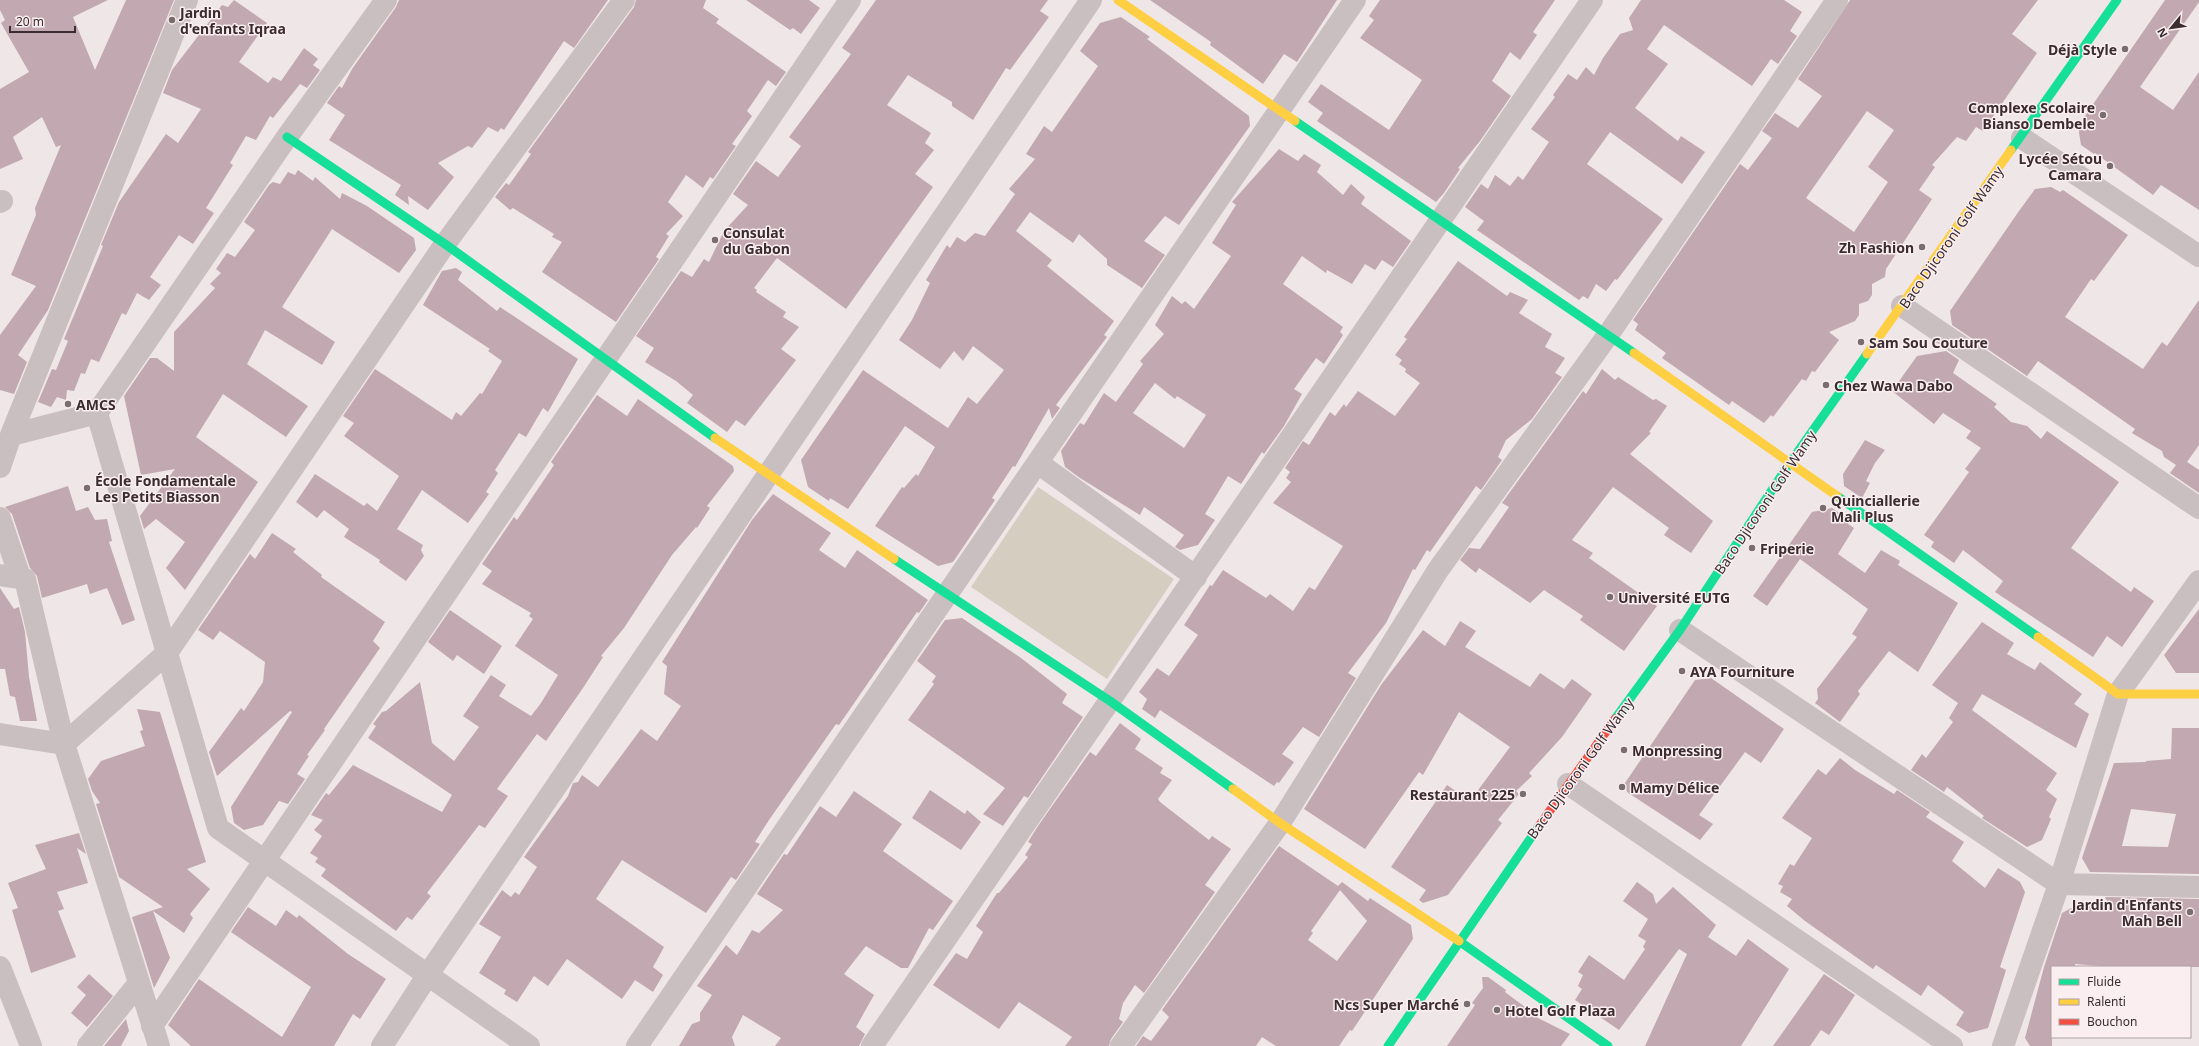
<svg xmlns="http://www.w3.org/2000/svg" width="2199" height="1046" font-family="'Noto Sans',sans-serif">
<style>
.green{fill:#d6cdc1}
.building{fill:#c1a8b1;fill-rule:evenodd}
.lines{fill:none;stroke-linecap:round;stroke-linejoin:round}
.street{stroke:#c9bec0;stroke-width:22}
.fast{stroke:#16e098;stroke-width:9}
.slow{stroke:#ffcf43;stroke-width:9}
.jam{stroke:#f24e42;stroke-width:9}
.poi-dot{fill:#796d70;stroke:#faeef0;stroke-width:1.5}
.labels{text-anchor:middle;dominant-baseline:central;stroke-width:3;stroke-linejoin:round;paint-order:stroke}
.poi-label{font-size:14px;font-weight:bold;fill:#3a2c30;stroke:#faeef0;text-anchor:start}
.street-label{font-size:14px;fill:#3a2c30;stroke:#faeef0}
</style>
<rect width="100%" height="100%" fill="#efe6e7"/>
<path class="green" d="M1038 487 1174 579 1107 679 971 587Z"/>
<path class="building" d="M0 0H108L73 17 95 70 126 0H174L48 310 18 355 27 362 14 394 0 390V335L36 286 11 275 36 215 35 208 61 145 56 147 42 117 13 137 23 159 0 169V89L29 72 1 23 5 20 0 10Z
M234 0 267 23 239 62 268 83 273 77 281 81 304 48 318 59 313 65 320 70 307 88 300 84 273 118 270 116 256 140 246 136 230 163 233 165 206 208 214 213 193 244 179 235 150 277 161 285 149 300 137 293 126 315 122 313 99 362 91 359 85 374 81 373 74 391 67 390 66 400 57 397 51 407 38 402 52 369 56 370 68 341 64 339 103 246 101 245 119 202 166 134 178 143 201 109 163 93 172 70 222 5 228 7Z
M399 0H608L574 48 564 41 504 130 501 128 498 132 488 127 472 148 468 146 438 163 454 177 428 210 408 196 409 205 395 195 401 185 329 140 345 115 327 103 339 86 342 88 352 69 396 7Z
M636 0H706L703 8 719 19 716 23 786 72 776 86 768 80 747 111 752 116 732 144 736 146 713 179 710 177 703 188 686 175 668 202 683 216 666 234 669 236 656 257 659 259 616 322 542 272 562 242 552 237 554 234 513 208 510 210 495 197 506 183 509 185 531 154 528 152 634 7Z
M746 0H809L820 8 801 34 793 28 790 30Z
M876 0H1048L1040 11 1049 17 1010 70 1006 68 973 120 952 106V102L908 75 887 105 931 133 925 143 934 150 915 174 933 187 846 309 777 258 754 288 757 290 756 292 786 312 783 317 799 327 781 349 796 360 745 426 736 420 727 432 687 403 693 395 676 381 645 362 654 348 636 336 681 271 692 277 704 259 709 262 724 231 748 205 733 194 756 161 778 177 801 146 789 137 851 54 842 48Z
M1150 0H1337L1297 62 1284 54 1263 84 1210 45 1211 42Z
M1380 0H1555L1533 32 1537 35 1520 60 1510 52 1492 81 1511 96 1480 141 1458 168 1460 169 1444 193 1436 202 1317 121 1323 113 1308 102 1321 84 1389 130 1422 80 1360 38 1374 20 1369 16Z
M1641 0H1784L1802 12 1790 31 1797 36 1778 64 1771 59 1752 86 1664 25 1647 49 1668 64 1635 108 1678 141 1681 136 1705 152 1682 184 1610 132 1587 164 1663 219 1617 280 1615 279 1606 291 1596 284 1588 299 1583 296 1579 300 1477 230 1484 221 1465 207 1481 184 1488 189 1495 175 1510 186 1518 176 1523 180 1549 142 1531 129 1555 97 1553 95 1568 74 1577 80 1586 67 1594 75 1603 58 1620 34 1633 30 1629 18Z
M1850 0H2038L2012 34 2037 53 1983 131 1976 127 1966 141 1957 137 1932 165 1935 167 1919 190 1932 199 1886 269 1885 277 1872 284V295L1868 301 1859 304V315L1855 321 1829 332 1839 340 1815 372 1812 371 1806 381 1802 379 1773 417 1771 415 1764 423 1732 401 1729 405 1662 358 1666 353 1635 330 1638 324 1633 320 1740 164 1748 170 1772 138 1762 131 1775 113 1798 128 1822 96 1798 79ZM1867 111 1894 130 1868 167 1888 182 1854 232 1806 198Z
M2165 0H2199V2L2140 87 2173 110 2199 72V210L2161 185 2153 195 2095 153 2094 154 2081 145 2078 126Z
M1121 17 1150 37 1147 39 1249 116 1250 126 1179 225 1165 216 1144 241 1165 255 1142 288 1107 265V259L1079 234 1073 243 1030 212 1016 231 1052 260 1047 266 1114 321 1104 335 1107 337 1056 405 1060 408 1052 419 1049 408 1015 467 1013 466 992 498 995 500 953 562 938 566 875 526 902 487 904 488 916 474 918 476 935 447 905 426 848 509 830 498 829 501 808 487 801 460 863 370 948 428 968 397 977 404 1004 370 973 346 963 361 954 351 940 369 899 340 912 320 930 283 926 280 947 245 950 248 957 237 965 242 975 233 985 236 1015 194 1009 189 1035 159 1026 154 1044 126 1052 132 1098 66 1080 51 1100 23Z
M1279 149 1298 161 1304 154 1321 165 1317 172 1343 195 1351 184 1365 197 1361 204 1411 241 1393 267 1382 260 1375 270 1365 264 1352 284 1327 270 1326 273 1302 256 1283 284 1343 327 1340 332 1343 335 1324 364 1316 358 1294 389 1302 394 1284 426 1264 454 1262 452 1241 484 1228 476 1205 514 1215 520 1198 545 1180 550 1175 547 1184 535 1144 507 1140 515 1080 478 1065 467 1061 451 1080 423 1084 425 1104 393 1116 402 1143 364 1140 361 1164 334 1155 325 1172 296 1182 304 1185 301 1194 309 1231 256 1212 243 1236 205 1232 202ZM1155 383 1175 399 1177 396 1206 415 1184 448 1133 413Z
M298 170 313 181 315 177 340 199 342 193 367 206 414 238 416 250 399 273 332 229 282 307 335 342 322 365 265 330 247 364 308 406 286 437 223 394 196 437 258 482 185 590 166 568 185 542 156 519 144 529 140 516 175 469 141 475 124 396 150 358H157L174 371V332L215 288 210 284 221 273 216 269 227 253 235 257 255 230 244 222 269 185 273 182 280 184 288 172 295 175Z
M2051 187 2060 192 2063 190 2128 235 2094 281 2091 279 2065 317 2143 369 2162 342 2167 346 2199 300V445L2187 462 2199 470V493L2170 473 2176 465 2164 457 2162 451 2132 433 2135 429 2038 361 2027 376 1952 325 1950 311 2019 211 2035 189Z
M1458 261 1507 296 1510 292 1528 300 1519 313 1552 334 1545 347 1565 358 1555 373 1562 377 1532 419 1506 440 1498 457 1502 460 1481 490 1476 486 1430 552 1427 550 1415 570 1413 569 1386 623 1348 673 1356 678 1319 737 1303 727 1282 754 1294 762 1279 783 1277 782 1274 786 1160 710 1155 718 1142 709 1147 699 1139 692 1157 668 1169 676 1198 635 1184 625 1210 585 1212 586 1223 570 1266 598 1270 594 1293 611 1309 587 1315 590 1343 546 1273 503 1291 482 1286 478 1290 472 1285 468 1303 441 1309 445 1330 412 1335 416 1344 404 1346 407 1358 391 1395 416 1420 383 1405 372 1406 369 1399 364 1402 360 1395 355 1407 339 1404 337Z
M456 268 462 272 458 280 497 311 500 307 578 359 548 412 543 408 526 437 519 433 495 470 498 473 486 492 489 494 468 523 422 490 397 529 423 545 421 550 424 556 406 581 379 562 380 560 344 537 349 529 324 510 317 518 296 502 315 474 364 506 367 503 377 511 399 476 344 436 354 423 343 416 375 369 452 420 456 412 461 416 480 393 482 394 502 361 488 351 490 349 423 305 442 271Z
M1946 351 1959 360 1953 373 1997 404 1994 407 2011 422 2027 426 2041 439 2047 431 2119 482 2071 548 2131 592 2134 587 2154 601 2122 647 2107 636 2093 657 1995 592 2003 581 1963 550 1954 563 1931 547 1934 542 1924 535 1969 472 1965 469 1981 448 1966 438 1971 431 1943 413 1934 424 1892 391 1917 356Z
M1602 369 1615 380 1618 377 1653 400 1656 399 1667 406 1649 432 1651 433 1630 454 1713 521 1691 553 1664 535 1669 528 1613 487 1572 540 1593 553 1589 558 1657 606 1624 651 1580 620 1583 616 1544 590 1530 603 1479 568 1476 573 1460 560 1469 548 1480 549 1509 507 1502 503 1583 391 1586 394Z
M597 395 627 416 638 399 733 466 734 471 707 506 710 508 697 528 696 527 672 555 624 628 601 656 603 657 583 688 546 741 537 734 497 789 508 796 485 828 479 825 427 893 431 896 412 920 407 917 396 931 321 876 326 869 315 862 318 858 310 853 322 836 314 830 323 820 311 815 326 793 329 795 353 765 442 812 452 795 368 738 376 726 373 724 382 712 386 711 420 682 432 743 454 761 479 727 463 716 491 675 506 685 499 696 531 716 541 703 558 675 515 646 533 619 529 616 531 613 482 584 492 571 482 564 514 517 517 520 554 465 551 462Z
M1865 440 1885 450 1875 463 1866 481 1870 483 1862 498 1844 486 1843 474Z
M68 486 76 511 88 507 95 520 107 519 112 541 109 542 135 620 122 625 107 588 90 594 87 584 42 598 37 576 30 568 12 514 5 507Z
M773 494 831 533 819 550 845 568 857 550 928 600 919 613 917 612 839 725 836 724 769 820 755 842 760 844 736 880 731 877 706 913 622 860 596 899 664 947 653 967 663 975 653 992 635 980 622 999 567 959 548 986 534 976 517 1002 504 994 506 990 479 973 501 937 479 924 502 890 511 897 515 892 519 895 537 867 524 857 568 796 573 783 578 782 582 775 598 787 641 729 657 741 681 706 664 694 667 666 662 662 752 520Z
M1832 508 1850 520 1848 524 1854 528 1838 554 1865 573 1881 550 1900 561 1898 565 1958 603 1918 672 1889 651 1858 691 1860 694 1840 722 1815 703 1818 699 1817 689 1857 637 1852 634 1868 609 1800 559 1767 606 1753 596 1812 512Z
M272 533 296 549 293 552 322 575 321 577 385 622 373 641 380 648 324 729 325 730 307 755 309 756 297 774 305 779 288 804 279 801 263 825 244 830 234 823 231 807 292 712 290 711 217 776 209 752 241 708 244 711 263 682 265 662 220 631 213 640 198 630 250 554 255 559Z
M0 588 14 609 19 607 25 632 29 677 37 721H20L15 697 10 696 5 669H0Z
M2199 609V673H2176L2164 655Z
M450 610 502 646 484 674 457 655 453 661 428 642Z
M962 618 1021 658 1067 694 1062 703 1083 717 1028 798 1024 796 1003 826 983 814 1005 788 908 720 934 684 932 682 936 676 917 661 945 620Z
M1460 621 1476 631 1465 647 1530 687 1540 673 1564 689 1572 679 1592 694 1562 737 1529 773 1532 776 1516 791 1519 794 1498 820 1502 823 1448 895 1423 903 1419 900 1426 890 1391 867 1447 785 1470 801 1510 747 1459 712 1423 775 1419 772 1365 849 1304 809 1381 685 1423 630 1445 646Z
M1982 622 2014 643 2007 654 2035 670 2040 662 2082 694 2074 704 2089 714 2076 748 1982 694 1972 710 2057 773 2046 790 2057 799 2049 817 2051 819 2042 840 2027 847 1982 818 1984 816 1947 787 1944 792 1911 770 1922 754 1926 758 1953 722 1949 718 1958 703 1932 685Z
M1711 678 1784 729 1761 763 1745 752 1699 815 1713 824 1700 840 1627 792 1625 783 1695 680Z
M137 709 160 712 206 862 187 869 210 889 190 914 193 918 184 933 153 911 170 958 154 988 132 917 163 907 119 877 96 804 100 803 92 791 88 779 101 761 145 746 140 731 143 730Z
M1120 723 1141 739 1135 749 1163 768 1160 773 1172 780 1158 799 1160 802 1209 840 1212 836 1231 849 1205 885 1215 892 1144 993 1135 985 1123 1003 1119 1019 1123 1022 1111 1039 1109 1046H1065L1072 1037 1019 1002 999 1029 933 985 956 953 967 959 983 932 976 926 997 893H999L1028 857 1025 855 1032 844 1028 842 1038 826 1090 752 1096 756Z
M2172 728H2199V874L2090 872 2082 858 2114 763 2146 762V761L2171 759ZM2131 809 2176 814 2168 847 2122 846Z
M1840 758 1855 770 1894 794 1897 790 1930 812 1926 817 1964 842 1952 861 1985 888 1998 868 2020 882 2025 892 2000 967 2006 970 1988 1028 1969 1033 1956 1025 1964 1012 1928 985 1921 996 1876 965 1873 969 1805 921 1787 906 1792 899 1780 892 1783 886 1778 884 1790 864 1794 866 1812 838 1782 818 1818 769 1826 775Z
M930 790 965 814 967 810 981 822 961 850 912 818Z
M854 791 902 824 883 851 953 901 933 930 929 928 908 968H901L866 946 844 974 874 995 856 1027 865 1034 859 1046H775L781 1038 743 1015 732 1037 735 1046H679L692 1024 700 1021V1013L712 995 697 986 726 945 737 955 752 930 759 933 783 910 757 894 784 854 787 855 820 806 836 817Z
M79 833 86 854 77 848 88 883 57 892 64 909 58 911 76 957 31 973 12 910 18 908 8 883 46 869 35 845Z
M1279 846 1338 886 1342 882 1368 901 1370 898 1411 925 1413 939 1352 1031 1350 1030 1339 1046H1276L1262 1037 1256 1046H1136L1143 1036 1151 1041 1169 1017 1162 1010ZM1340 890 1367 921 1337 961 1308 940 1313 933 1311 931Z
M1637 882 1653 894 1656 904 1673 887 1716 925 1708 937 1736 956 1748 939 1789 969 1741 1046H1645L1687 954 1679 949 1619 1030 1575 1000 1582 989 1578 986 1583 975 1578 972 1589 955 1624 980 1645 949 1643 947 1646 941 1638 936 1648 919 1623 901Z
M2105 897 2199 899V967H2112L2075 964V967H2052V1046H2030L2025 1038 2044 967 2062 913 2077 905 2110 907Z
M248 907 276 926 286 910 297 918 299 915 348 954 386 979 360 1019 353 1014 334 1046H191L168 1025 199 979 282 1037 311 987 231 932Z
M89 974 113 996 87 1027 71 1013 86 995 77 987Z
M1824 974 1855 995 1829 1035 1821 1030 1810 1046H1773Z
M1482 977H1488L1506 990 1505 992 1525 1007 1522 1010 1570 1034 1561 1046H1447L1475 1005 1472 1003 1483 988Z
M126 1019 129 1031 121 1046H104Z"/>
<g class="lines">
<path class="street" d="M2022 138 2199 256
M0 202 2 201
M1902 306 2199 508
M97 413 218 828 529 1046
M11 435 97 413 287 137 386 0
M1038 463 1196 577
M0 467 11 435 187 0
M0 518 20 577
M0 575 25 579 64 744 159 1046
M1680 630 2059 884 2199 887
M0 734 64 744
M64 744 167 653 445 244 624 0
M1568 784 1952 1046
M0 967 31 1046
M152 1026 850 0
M88 1046 139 983
M382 1046 427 976 1091 0
M637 1046 1355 0
M872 1046 1592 0
M1121 1046 1280 823 1438 570 1608 335 1837 0
M2003 1046 2059 884 2118 694 2199 581"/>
<path class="fast" d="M1295 121 1634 353
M287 137 445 244 715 438
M2011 150 2117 0
M1837 496 2038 637
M894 559 1110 701 1233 789
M1615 719 1680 630 1789 464 1867 354
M1459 941 1608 1046
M1388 1046 1539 826"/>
<path class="slow" d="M1118 0 1295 121
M1634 353 1837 496
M1867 354 2011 150
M715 438 894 559
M2038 637 2118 694H2199
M1233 789 1280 823 1459 941"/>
<path class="jam" d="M1539 826 1615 719"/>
</g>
<g class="poi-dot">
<circle cx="172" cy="20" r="4"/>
<circle cx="2125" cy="49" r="4"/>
<circle cx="2103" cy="115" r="4"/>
<circle cx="2110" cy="166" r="4"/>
<circle cx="715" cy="240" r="4"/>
<circle cx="1922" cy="247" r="4"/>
<circle cx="1861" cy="342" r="4"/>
<circle cx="1826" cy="385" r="4"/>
<circle cx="68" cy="404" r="4"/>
<circle cx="87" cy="488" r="4"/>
<circle cx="1823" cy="508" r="4"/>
<circle cx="1752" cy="548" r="4"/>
<circle cx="1610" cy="597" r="4"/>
<circle cx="1682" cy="671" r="4"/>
<circle cx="1624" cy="750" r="4"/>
<circle cx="1622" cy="787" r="4"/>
<circle cx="1523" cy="794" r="4"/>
<circle cx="2190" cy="912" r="4"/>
<circle cx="1467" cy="1004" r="4"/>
<circle cx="1497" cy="1010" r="4"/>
</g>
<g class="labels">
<g class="poi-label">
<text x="180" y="12">Jardin<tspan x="180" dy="16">d'enfants Iqraa</tspan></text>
<text x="2117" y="49" text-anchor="end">Déjà Style</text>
<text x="2095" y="107" text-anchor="end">Complexe Scolaire<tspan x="2095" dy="16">Bianso Dembele</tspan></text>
<text x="2102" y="158" text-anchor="end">Lycée Sétou<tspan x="2102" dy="16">Camara</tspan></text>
<text x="723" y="232">Consulat<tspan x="723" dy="16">du Gabon</tspan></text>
<text x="1914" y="247" text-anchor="end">Zh Fashion</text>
<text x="1869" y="342">Sam Sou Couture</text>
<text x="1834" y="385">Chez Wawa Dabo</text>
<text x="76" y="404">AMCS</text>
<text x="95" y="480">École Fondamentale<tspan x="95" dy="16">Les Petits Biasson</tspan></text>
<text x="1831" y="500">Quinciallerie<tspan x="1831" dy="16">Mali Plus</tspan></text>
<text x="1760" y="548">Friperie</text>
<text x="1618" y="597">Université EUTG</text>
<text x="1690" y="671">AYA Fourniture</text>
<text x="1632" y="750">Monpressing</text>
<text x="1630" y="787">Mamy Délice</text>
<text x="1515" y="794" text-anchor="end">Restaurant 225</text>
<text x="2182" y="904" text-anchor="end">Jardin d'Enfants<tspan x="2182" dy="16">Mah Bell</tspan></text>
<text x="1459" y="1004" text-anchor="end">Ncs Super Marché</text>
<text x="1505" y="1010">Hotel Golf Plaza</text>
</g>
<g class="street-label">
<text transform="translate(1951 237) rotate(-55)">Baco Djicoroni Golf Wamy</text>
<text transform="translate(1765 502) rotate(-56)">Baco Djicoroni Golf Wamy</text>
<text transform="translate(1580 768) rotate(-54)">Baco Djicoroni Golf Wamy</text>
</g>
</g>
<rect x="2051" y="966" width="140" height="72" fill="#faeef0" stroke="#ada0a3"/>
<rect x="2059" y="979" width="20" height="6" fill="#16e098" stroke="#ada0a3"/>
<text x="2087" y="986" font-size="12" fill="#3a2c30">Fluide</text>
<rect x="2059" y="999" width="20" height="6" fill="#ffcf43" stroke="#ada0a3"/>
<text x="2087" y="1006" font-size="12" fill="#3a2c30">Ralenti</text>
<rect x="2059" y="1019" width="20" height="6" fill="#f24e42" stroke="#ada0a3"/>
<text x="2087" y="1026" font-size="12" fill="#3a2c30">Bouchon</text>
<g transform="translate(2171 28) rotate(241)" stroke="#faeef0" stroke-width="3" paint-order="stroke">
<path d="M0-3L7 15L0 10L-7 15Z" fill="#3a2c30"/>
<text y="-6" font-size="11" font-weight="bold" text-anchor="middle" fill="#3a2c30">N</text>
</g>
<path d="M10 26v6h65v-6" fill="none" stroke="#3a2c30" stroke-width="2"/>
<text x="16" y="26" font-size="12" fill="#3a2c30" stroke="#faeef0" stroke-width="3" paint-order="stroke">20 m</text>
</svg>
